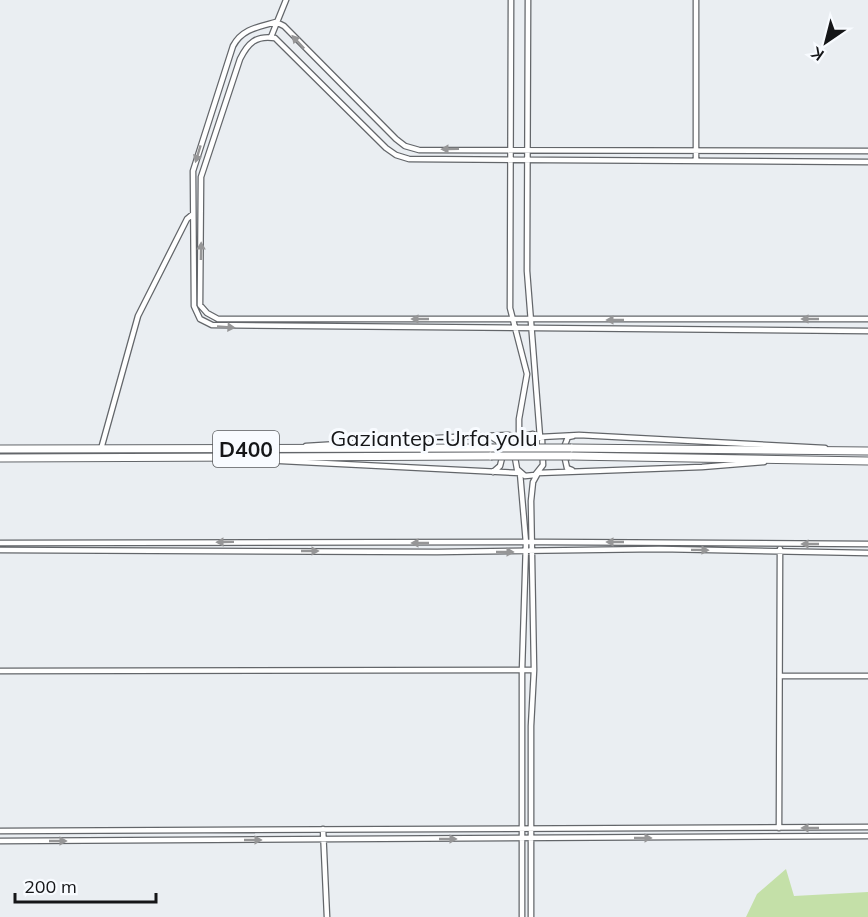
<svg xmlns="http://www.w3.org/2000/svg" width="868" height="917" font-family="Mulish,sans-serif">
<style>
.green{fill:#c4e0a8}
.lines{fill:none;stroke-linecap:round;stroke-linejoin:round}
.minor-casing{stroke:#63666a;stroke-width:7}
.highway-casing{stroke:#63666a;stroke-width:9}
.minor{stroke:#fff;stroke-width:4.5}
.highway{stroke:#fff;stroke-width:7}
.highway-bridge-casing{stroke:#63666a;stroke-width:9;stroke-linecap:butt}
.highway-bridge{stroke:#fff;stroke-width:7}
.oneway{fill:#969697}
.labels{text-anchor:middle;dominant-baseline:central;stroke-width:6;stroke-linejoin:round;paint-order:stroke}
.shield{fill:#f8fbff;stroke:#595b5d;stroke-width:1.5}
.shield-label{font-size:21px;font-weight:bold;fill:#151618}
.street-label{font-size:22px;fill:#151618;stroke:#f8fbff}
</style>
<rect width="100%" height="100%" fill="#eaeef2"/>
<path class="green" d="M786 869 794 896 868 892V917H746L757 894Z"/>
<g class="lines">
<g class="minor-casing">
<path id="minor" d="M528 0 527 271 540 437 579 435 825 448
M271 37 286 0
M868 151 419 150 405 146 396 139 284 26 276 22C258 27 242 29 233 46L193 171 194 306 200 319 212 325 868 331
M696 161V0
M868 162 409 159 396 155 386 148 275 38C256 35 248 43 240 59L201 177 200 305 207 313 218 319H868
M533 434 542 439 543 465 535 475 525 476 517 469 514 452 519 437Z
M490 436 498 441 503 454 500 466 493 472
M306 446 455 437 508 435 519 437V419L527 374 510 308 511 0
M101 449 138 316 187 219 193 214
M262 460 520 473 526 543 522 671V917
M572 470 567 468 563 450 568 437 573 436
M0 543 544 542 868 544
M0 550 437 552 659 549 868 553
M0 671 534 670
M781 676H868
M779 828 780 549
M323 829 327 917
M0 831 868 827
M0 841 868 836
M531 917V726L534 670 531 501 533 482 538 473 702 467 764 462"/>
</g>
<g class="highway-casing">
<path id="highway" d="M571 448 868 451
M0 449 492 448
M570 456 868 461
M0 458 491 456"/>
</g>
<use href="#minor" class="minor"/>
<use href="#highway" class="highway"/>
<g class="highway-bridge-casing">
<path id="highway-bridge" d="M492 448H571
M491 456H570"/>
</g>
<use href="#highway-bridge" class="highway-bridge"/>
</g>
<defs><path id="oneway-solid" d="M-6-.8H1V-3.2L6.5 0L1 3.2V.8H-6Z" transform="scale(1.5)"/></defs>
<g class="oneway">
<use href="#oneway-solid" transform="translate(298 42) rotate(-133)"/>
<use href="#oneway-solid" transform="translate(450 149) rotate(179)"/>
<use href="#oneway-solid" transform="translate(198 154) rotate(107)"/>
<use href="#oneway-solid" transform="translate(201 251) rotate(-89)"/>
<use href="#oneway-solid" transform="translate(420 319) rotate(-180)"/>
<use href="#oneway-solid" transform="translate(810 319) rotate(-180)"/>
<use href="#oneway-solid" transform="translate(615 320) rotate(180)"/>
<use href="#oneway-solid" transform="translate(226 327) rotate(4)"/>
<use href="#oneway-solid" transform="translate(225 542) rotate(179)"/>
<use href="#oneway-solid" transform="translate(615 542) rotate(-180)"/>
<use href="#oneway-solid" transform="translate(420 543) rotate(-180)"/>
<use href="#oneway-solid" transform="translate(810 544) rotate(-180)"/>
<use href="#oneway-solid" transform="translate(700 550) rotate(1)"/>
<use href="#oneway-solid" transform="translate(310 551)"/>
<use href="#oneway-solid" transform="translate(505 552)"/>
<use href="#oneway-solid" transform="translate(810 828) rotate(180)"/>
<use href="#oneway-solid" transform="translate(643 838)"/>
<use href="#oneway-solid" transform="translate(448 839)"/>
<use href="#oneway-solid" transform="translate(253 840)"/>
<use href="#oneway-solid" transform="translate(58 841)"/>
</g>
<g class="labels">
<rect class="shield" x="213" y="431" width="66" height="36" rx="4.5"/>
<g class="shield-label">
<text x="246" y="449">D400</text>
</g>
<g class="street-label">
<text x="434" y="438">Gaziantep-Urfa yolu</text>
</g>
</g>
<g transform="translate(826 42) rotate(215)" stroke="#f8fbff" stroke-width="4.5" paint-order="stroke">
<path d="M0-4.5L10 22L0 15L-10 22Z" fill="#151618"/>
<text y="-9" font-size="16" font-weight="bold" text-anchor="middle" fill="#151618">K</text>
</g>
<path d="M15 893v9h141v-9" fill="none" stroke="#151618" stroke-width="3"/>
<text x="24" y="893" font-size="18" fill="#151618" stroke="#f8fbff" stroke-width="4.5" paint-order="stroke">200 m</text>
</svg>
